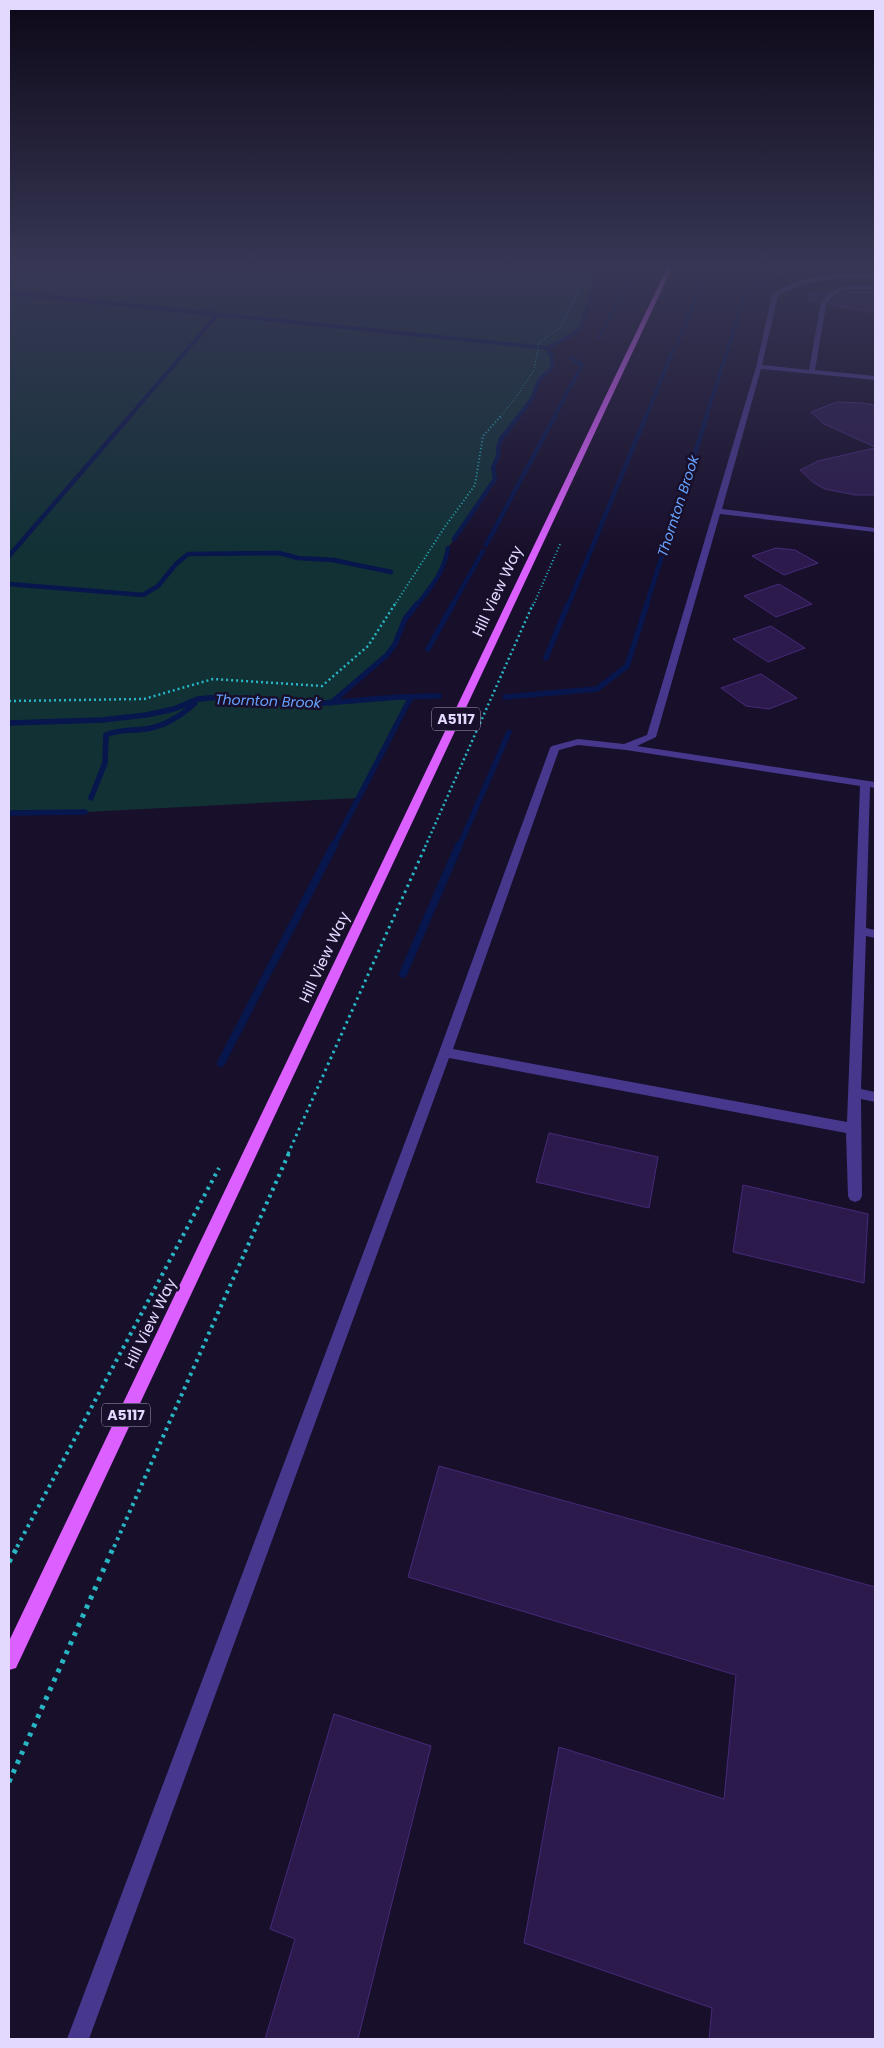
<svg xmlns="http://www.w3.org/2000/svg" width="884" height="2048" font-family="Poppins,sans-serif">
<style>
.green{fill:#113135}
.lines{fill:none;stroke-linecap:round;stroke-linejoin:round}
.stream-far3{stroke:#07164c;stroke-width:4}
.stream-far2{stroke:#07164c;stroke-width:4.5}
.stream-far1{stroke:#07164c;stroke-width:5.5}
.stream{stroke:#07164c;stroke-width:8}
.building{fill:#2c1a4d;stroke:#462a7a}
.path-far5{stroke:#28b6c4;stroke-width:1;stroke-dasharray:1 2;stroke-linecap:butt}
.path-far4{stroke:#28b6c4;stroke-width:2;stroke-dasharray:1 2.5;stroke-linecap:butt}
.path-far3{stroke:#28b6c4;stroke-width:2.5;stroke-dasharray:2 3;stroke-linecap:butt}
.path-far2{stroke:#28b6c4;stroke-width:3;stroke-dasharray:2.5 4;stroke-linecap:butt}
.path-far1{stroke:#28b6c4;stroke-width:4;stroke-dasharray:3 4.5;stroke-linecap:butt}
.path{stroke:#28b6c4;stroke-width:5;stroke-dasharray:4 6;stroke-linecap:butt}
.minor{fill:#47378d;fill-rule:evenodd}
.major{fill:#db60ff;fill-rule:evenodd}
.labels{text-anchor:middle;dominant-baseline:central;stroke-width:5;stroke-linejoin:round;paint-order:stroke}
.far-water-label{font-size:14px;font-style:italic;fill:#67a2ff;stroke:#180f2b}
.shield{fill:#180f2b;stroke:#a69cbf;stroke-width:1}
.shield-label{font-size:14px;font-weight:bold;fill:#e3d9ff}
.street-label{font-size:15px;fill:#e3d9ff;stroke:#180f2b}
</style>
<rect width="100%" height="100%" fill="#180f2b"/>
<path class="green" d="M9 268H603L597 275 581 327 570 336 547 348 552 357V368L539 380 532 399 501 439 498 448 499 454 493 468 495 479 454 539 448 548V558L442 572 428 593 405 619 394 646 379 661 331 702 411 697 359 798 85 812 9 813Z"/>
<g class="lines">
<path class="stream-far3" d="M9 293 547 348 552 357V368L539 380 532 399 518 417
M599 337 637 268
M677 344 709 268
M547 348 570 336 581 327 597 275 603 268
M129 417 218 314
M554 417 582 365 571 358
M646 417 674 348
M706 417 747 289 776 274 812 268"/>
<path class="stream-far2" d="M454 539 495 479 493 468 499 454 498 448 501 439 519 416
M486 545 555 416
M9 556 130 416
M9 584 143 595 158 586 176 564 188 554 279 553 298 558 333 560 391 572
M416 606C431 587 444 573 448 548
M452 606 483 551
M568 606 646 416
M646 606 707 416"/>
<path class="stream-far1" d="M428 649 453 604
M546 658 568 604
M505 697 597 689 627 666 647 604
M331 703 387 655 395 644 405 619 417 604
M9 723 102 720 146 715 174 709 198 699 219 697 299 705 399 697 439 696
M91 798 105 763 106 735C119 729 132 731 146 729 165 726 181 716 195 703
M9 813 85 812
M333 847 411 697
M459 847 509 732"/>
<path class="stream" d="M403 974 459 845
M221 1063 334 845"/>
</g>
<path class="building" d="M829 292 820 303 808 300 809 293Z
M847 292H875V313L829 305 836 296Z
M837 402 862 403 875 405V447L824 424 811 412Z
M875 448V495H855L825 489 814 483 800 470 818 461Z
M776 548 795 550 818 563 784 575 752 556Z
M779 584 812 604 776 617 744 596Z
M771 626 805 648 768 662 733 639Z
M761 674 797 698 769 709 746 706 721 688Z
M549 1133 658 1157 649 1208 536 1182Z
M743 1185 868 1214 864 1283 733 1252Z
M439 1466 875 1587V2039H709L712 2008 524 1943 559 1747 724 1799 736 1675 408 1577Z
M334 1714 431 1746 358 2039H265L295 1939 270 1929Z"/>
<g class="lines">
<path class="path-far5" d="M500 417 514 400 534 370 539 342 560 328 590 268"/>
<path class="path-far4" d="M394 606 444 528 475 485 483 436 501 416
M533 606 561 542"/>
<path class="path-far3" d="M9 701 144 699 213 679 322 686 368 646 395 604
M425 847 533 604"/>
<path class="path-far2" d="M288 1154 426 845"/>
<path class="path-far1" d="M17 1547 219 1168
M114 1547 289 1153"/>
<path class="path" d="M9 1562 18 1546
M9 1782 114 1546"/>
<path class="minor" d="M875 274V278C841 278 808 278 778 296L762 365 809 370 820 306C832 282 852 286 875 286V290C856 289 836 286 826 306L815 370 875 376V380L761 369 722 509 875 528V532L720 514 656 737 637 746 875 782V788L870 787 866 928 875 930V938L866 936 861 1089 875 1092V1102L861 1099 862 1196 860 1200 855 1202 850 1200 848 1196 846 1133 449 1058 89 2039H67L439 1052 550 748 552 746 578 739 624 744 647 735 756 367 772 295C800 273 842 274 875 274ZM578 745 626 750 860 786 847 1122 453 1049 559 750Z"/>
<path class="major" d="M667 268H672L16 1668 9 1670V1641Z"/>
</g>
<linearGradient id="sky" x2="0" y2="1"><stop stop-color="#0d0818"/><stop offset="0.48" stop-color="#373755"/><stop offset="1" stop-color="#373755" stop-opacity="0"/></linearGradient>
<rect width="884" height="555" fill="url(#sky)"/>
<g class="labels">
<g class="far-water-label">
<text transform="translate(678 506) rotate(-72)">Thornton Brook</text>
<text transform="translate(268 701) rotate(2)">Thornton Brook</text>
</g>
<g class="shield">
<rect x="432" y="707.5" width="48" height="23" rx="4"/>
<rect x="102" y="1403.5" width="48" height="23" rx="4"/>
</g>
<g class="shield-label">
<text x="456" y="719">A5117</text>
<text x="126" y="1415">A5117</text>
</g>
<g class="street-label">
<text transform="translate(497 591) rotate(-65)">Hill View Way</text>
<text transform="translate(324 957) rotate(-65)">Hill View Way</text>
<text transform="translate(150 1323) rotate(-64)">Hill View Way</text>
</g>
</g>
<rect width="884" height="2048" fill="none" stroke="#e3d9ff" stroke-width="20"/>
</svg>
